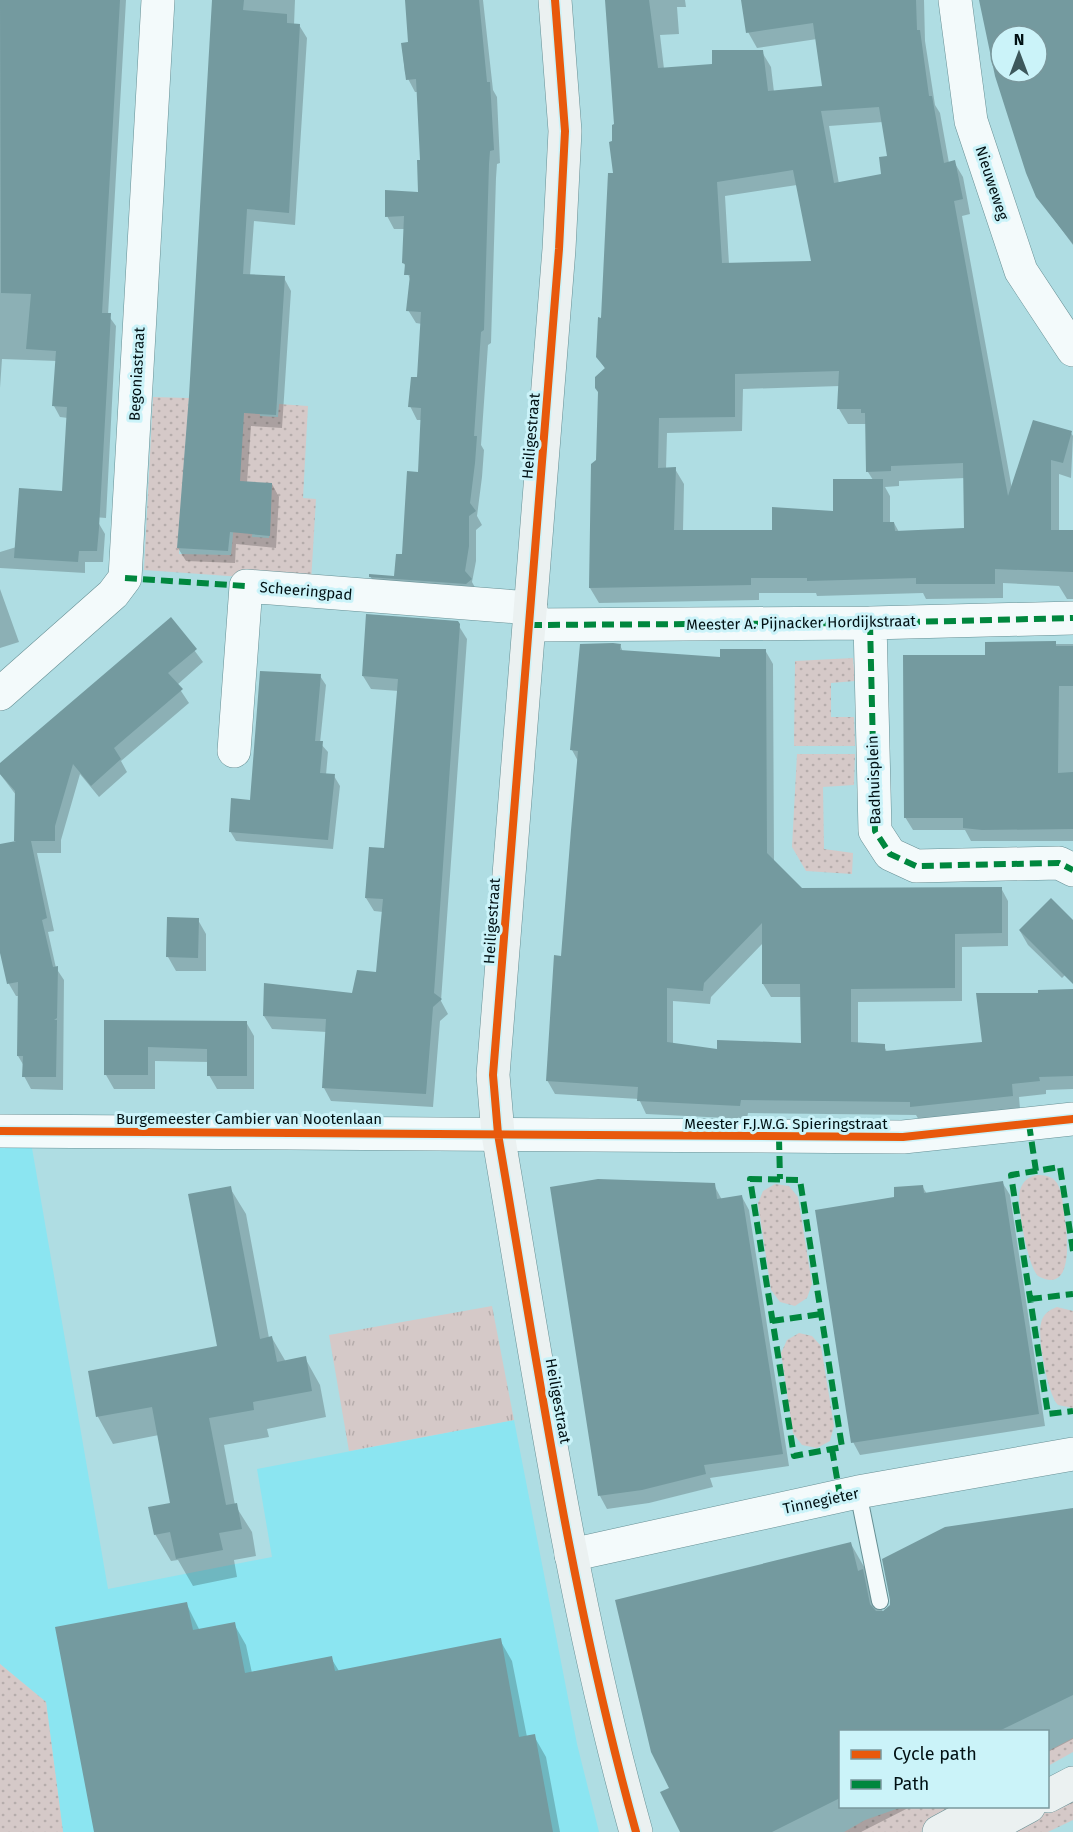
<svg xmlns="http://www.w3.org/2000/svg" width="1073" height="1832" font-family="'Fira Sans',sans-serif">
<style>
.built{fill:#8be5f1}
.grass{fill:url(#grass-dots);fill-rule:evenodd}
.park{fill:url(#park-tufts)}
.shadow{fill:#0003;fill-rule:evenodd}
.building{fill:#749a9f;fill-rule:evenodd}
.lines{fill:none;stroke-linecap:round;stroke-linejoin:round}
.lane-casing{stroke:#668f94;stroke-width:18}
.street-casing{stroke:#668f94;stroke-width:34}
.secondary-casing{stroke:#668f94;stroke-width:34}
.lane{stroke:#f3fafb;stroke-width:16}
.street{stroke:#f3fafb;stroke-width:33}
.secondary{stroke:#ebf1f1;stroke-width:33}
.quiet{stroke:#00873e;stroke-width:6;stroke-dasharray:12 6;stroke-linecap:butt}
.cycleway-casing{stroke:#cbf3f9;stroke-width:11}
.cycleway{stroke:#e8590c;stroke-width:8}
.labels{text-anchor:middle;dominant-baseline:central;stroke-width:6;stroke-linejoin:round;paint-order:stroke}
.street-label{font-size:15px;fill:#001013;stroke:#cbf3f9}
</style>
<defs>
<pattern id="grass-dots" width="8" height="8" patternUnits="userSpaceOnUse" patternTransform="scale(1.5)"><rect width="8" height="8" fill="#d5c9c8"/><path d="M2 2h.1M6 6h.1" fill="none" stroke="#b5acab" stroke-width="1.8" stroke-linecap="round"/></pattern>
<pattern id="park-tufts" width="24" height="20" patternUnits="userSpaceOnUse" patternTransform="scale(1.5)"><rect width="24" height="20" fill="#d5c9c8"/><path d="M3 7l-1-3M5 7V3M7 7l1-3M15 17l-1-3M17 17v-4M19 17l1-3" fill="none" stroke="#b5acab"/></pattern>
</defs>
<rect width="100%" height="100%" fill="#afdde3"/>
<path class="built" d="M0 1148H32L108 1589 272 1557 257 1469 514 1420 577 1744 599 1832H63L46 1702 0 1664Z"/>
<path class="grass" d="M153 397 189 398 186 444 243 401 260 403V416L278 417 279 404 308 406 303 498 316 499 311 582 144 570ZM254 511 271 512 269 538 252 537ZM181 521 234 524 231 555 179 554Z
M853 658 855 681 831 683V717H854L855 746H794L795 661Z
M797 754H855L854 785 823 787 824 849 853 853 852 874 806 871 792 847Z
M1037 1175C1045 1175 1052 1176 1057 1183 1063 1193 1063 1209 1065 1220 1068 1240 1073 1295 1038 1276 1028 1267 1016 1203 1020 1190 1023 1181 1028 1177 1037 1175Z
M775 1184 789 1186 798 1197 812 1284 807 1298 795 1306 780 1302 771 1290 758 1203 763 1191Z
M1057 1307 1073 1311V1408L1058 1405C1048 1396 1037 1337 1041 1323 1043 1314 1049 1310 1057 1307Z
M799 1333 812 1336 821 1346 834 1426 830 1441 817 1448 802 1445 793 1433 781 1353 787 1340Z
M0 1664 46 1702 63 1832H0Z
M1073 1738V1752L1048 1766V1751Z
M1073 1794V1820L1048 1832H999Z
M902 1807H970L921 1832H844L865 1820Z"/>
<path class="park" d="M492 1306 514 1420 349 1451 329 1335Z"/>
<path class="shadow" d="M0 0H126L108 315 116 326 106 518 69 515 68 418 60 417 54 406 57 361 2 359 0 388Z
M213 0H295L294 25H299L307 38 295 225 254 221 250 276 284 278 291 291 282 428 251 426 247 483 272 484 279 497 276 548 236 544 235 563 186 561 178 548 191 396Z
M406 0H483L493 90 497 97 500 163 497 164 496 178 491 343 488 345 481 445 484 450 482 477 477 516 482 525 476 530V561L472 582 478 593 378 589 370 576 396 578 404 555 419 474 422 420H417L410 406 418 379 422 324 416 323 408 310 411 282 404 263 405 229H394L387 216 419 193 422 161 418 92H415L405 73 402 44H410Z
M606 0H685L686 7H677L679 34 660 35 664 69 714 65 762 52 771 67 774 92 824 87 817 39 757 48 748 32 743 0H924L925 41 935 105 940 113 949 163 954 162 963 177 970 214 962 216 1012 489 1071 433 1073 436 1071 478 1059 474V531H1073V599H1067L1059 586 1003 583V598L926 599 923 593 817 596 816 593H759V600L599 603 590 588 606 370 598 357 615 175 616 126ZM883 122 888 157 883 175 839 184 829 126ZM797 185 813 263 729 264 725 196ZM840 386 839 409 848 424H867L868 472 873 480 834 512 774 531H683L684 484 675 469H666L667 433 742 431 743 389ZM965 478 966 530 899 532 894 523H890V496L885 487 899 486V481Z
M980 0H1073V245L1037 196 997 76ZM1001 36H1037V72H1001Z
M98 522 105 534 103 562H85V573L0 568V552Z
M0 589 19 642 0 648Z
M368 616 457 623 467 639 441 1001 448 1014 440 1021 433 1107 331 1101 324 1088 327 1032 272 1029 264 1016 353 994 378 974 383 912 374 911 366 898 385 850 399 691 371 689 363 676Z
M171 619 203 662 177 685 189 703 121 761 127 772 99 797 80 774 61 840V853H37L54 931 48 932 56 968 64 980 63 1090 31 1089 24 1076V1066L18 1056 19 996H16L9 984 0 945V846L16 842V795L0 774V765Z
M986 644H1073V841H971L965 830H913L905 817 986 657Z
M620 645 623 652 722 658 765 650 773 664 774 862 802 890 1001 888 1008 901V946L962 947V1001L858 1002V1044L884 1046 887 1052 984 1043 1040 994 1073 991V1089L1046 1090V1094L1019 1097 1020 1109 919 1120 916 1115 748 1113 747 1119 646 1114 639 1099 555 1094 547 1080 563 957 578 761 572 750ZM763 943V984L771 997H802L803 1045 718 1050 673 1044V1001L710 1004 711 997Z
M320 676 326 685 320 743 328 752 326 775 334 776 340 786 333 849 236 841 230 831 251 802Z
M198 920 206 934V971H176L168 957Z
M1073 922V967L1062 978 1028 945 1020 931Z
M105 1022H246L254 1036V1089H217L209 1075V1062L155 1061V1089H114L106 1075Z
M1002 1182 1010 1195 1045 1426 860 1455 853 1442 896 1198 922 1186 927 1194Z
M714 1185 722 1200 742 1197 749 1210 789 1466 710 1478 713 1487 649 1503 607 1509 600 1496 552 1188Z
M230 1188 246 1214 269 1338H272L286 1362 305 1358 320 1385 326 1417 267 1429 269 1437 224 1445 235 1505 252 1532 256 1556 234 1560 237 1577 193 1586 178 1560 171 1561 155 1534 172 1504 159 1435 113 1444 98 1417 89 1372 219 1347Z
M1073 1509V1739L1048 1752V1732H840V1806H912L861 1832H682L671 1788 851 1544 871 1579 883 1612Z
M186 1603 200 1631 234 1624 246 1645 252 1673 331 1658 339 1671 500 1640 512 1661 527 1737 534 1736 546 1757 560 1832H96Z"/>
<path class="building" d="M0 0H120L102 313H111L99 528 97 551H79L78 562 14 558 19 488 62 491 67 407 52 406 56 351 26 349 31 294 1 293Z
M212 0H244L243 10 287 14V23L300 24 289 213 247 209 243 274 285 276 276 415 244 413 240 481 272 483 270 536 230 532 228 551 177 548 189 396Z
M405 0H479L487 82H490L494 150 490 151 489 164 484 330 481 332 474 436H477L475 463 470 503 476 511 469 516V546L465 571 472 579 466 584 369 577V574L394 576 396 554H402L407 471 418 472 421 408 408 407 411 377H417L421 312 406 311 410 275H404L405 264 402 263 404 216 385 217V190L418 192 417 160H420L416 79 406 80 401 43 408 42Z
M605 0H649L658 68 712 64V50H763L768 91 822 86 813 23 746 33 741 0H916L917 30H920L929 96H932L944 163 955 160 963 199 954 201 1008 496 1033 420 1072 431 1063 463 1051 460V530H1073V572L995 569V584H916V578L807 581V578H751V585L589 588 591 464 596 460 598 392 595 388V377L605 368 596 357 598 317 601 318 608 173H613L609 142 612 141V125L614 124ZM879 107 887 156 879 157 881 174 834 183 821 111ZM793 170 811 261 722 263 717 182ZM839 371 837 409H861V413H865L866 472 891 471V466L963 463 964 528 895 531 894 522H883V479H833V511L772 507V530H674L676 467 658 468 659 418 735 417V374Z
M979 0H1073V244L1036 197 1026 173 995 76ZM1001 36H1037V72H1001Z
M366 614 458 621 460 624 434 993 442 999 433 1007 426 1094 322 1088 326 1019 263 1016 264 983 352 993 357 970 376 972 383 899 365 898 369 847 384 848 398 679 362 676Z
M171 617 197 649 168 673 183 689 114 748 121 759 91 786 73 764 55 826V841H31L47 918 42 920 53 967 58 966 57 1018 54 1020H57L56 1077H22L23 1056H17L18 982 7 984 0 953V844L16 841H14L15 791 0 774V763Z
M1056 641V646H1073V686H1059L1058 773 1073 772V829L982 830 963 828V818H904L903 655H985V642Z
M613 643 621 644 620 650 720 657V649H766L767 853 802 888 1002 887V933L955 934V988L851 989V1042L885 1044V1051L982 1042 976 993H1038V990L1073 989V1076L1039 1077 1040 1081 1012 1084 1013 1096 910 1107V1102L741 1100 740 1106 637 1101 638 1087 546 1081 554 955 561 956 571 830 578 751 570 750 580 644ZM762 923V984H800L801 1043 717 1040V1049L667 1042V988L703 991 704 983Z
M260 671 321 674 315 741H323L320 773 335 774 328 840 229 832 231 798 250 800Z
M1051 898 1073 920V984L1019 930Z
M167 917 199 918 198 958 166 957Z
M104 1020 247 1021V1076H207V1049L148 1047V1075H104Z
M598 1179 715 1183 717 1199 742 1195 783 1454 704 1465 706 1474 642 1490 598 1496 550 1187Z
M1003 1181 1039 1414 851 1443 815 1210 894 1197V1187L923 1185 924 1193Z
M231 1186 260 1339 272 1336 277 1362 306 1356 312 1391 253 1402 254 1410 209 1418 226 1505 237 1503 242 1529 219 1533 223 1550 176 1559 170 1532 154 1535 148 1507 170 1503 152 1407 96 1417 88 1371 217 1346 188 1194Z
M1073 1508V1695L999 1731H840V1798L772 1832H680L660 1792 669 1788 651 1752 615 1600 851 1542 858 1571 863 1569 870 1604 876 1611H883L890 1605V1600L882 1559 945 1527Z
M187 1602 193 1630 235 1622 245 1673 332 1656 335 1671 501 1638 519 1737 535 1734 553 1832H94L55 1627Z"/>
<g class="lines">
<g class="lane-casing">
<path id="lane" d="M858 1492 880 1601"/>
</g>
<g class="street-casing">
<path id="street" d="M955 0 971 121 1021 271 1073 350
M870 623 875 831 890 854 916 866 1059 863 1073 870
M530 625 870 623 1073 618
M0 694 113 594 125 578 158 0
M234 751 246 586 531 608
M0 1131 903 1137 1073 1119
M571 1555 858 1492 1073 1454"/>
</g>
<g class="secondary-casing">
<path id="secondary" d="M555 0 565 131 559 249 493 1075 498 1134C538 1368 572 1603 636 1832
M1048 1796 1073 1783
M939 1832 987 1806
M981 1832 1029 1806"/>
</g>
<use href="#lane" class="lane"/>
<use href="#street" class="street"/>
<use href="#secondary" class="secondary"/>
<path class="quiet" d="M125 578 246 586
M870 623 875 831 890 854 916 866 1059 863 1073 870
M530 625 870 623 1073 618
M1029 1124 1036 1171
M779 1138 780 1179
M750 1179 800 1180 842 1447 794 1456Z
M1073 1251 1060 1167 1011 1175 1048 1414 1073 1411
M1030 1299 1073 1294
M772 1321 821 1314
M832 1449 840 1496"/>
<g class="cycleway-casing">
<path id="cycleway" d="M555 0 565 131 559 249 493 1075 498 1134C538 1368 572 1603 636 1832
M0 1131 903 1137 1073 1119"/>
</g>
<use href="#cycleway" class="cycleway"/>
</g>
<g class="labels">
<g class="street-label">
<text transform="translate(992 183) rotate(72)">Nieuweweg</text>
<text transform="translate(137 374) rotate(-87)">Begoniastraat</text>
<text transform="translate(531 436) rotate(-85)">Heiligestraat</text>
<text transform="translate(306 591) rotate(5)">Scheeringpad</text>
<text transform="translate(801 623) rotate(-1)">Meester A. Pijnacker Hordijkstraat</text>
<text transform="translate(874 780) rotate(-92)">Badhuisplein</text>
<text transform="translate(492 921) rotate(-86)">Heiligestraat</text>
<text x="249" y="1119">Burgemeester Cambier van Nootenlaan</text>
<text x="786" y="1124">Meester F.J.W.G. Spieringstraat</text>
<text transform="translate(558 1401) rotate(80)">Heiligestraat</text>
<text transform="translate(821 1501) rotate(-12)">Tinnegieter</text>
</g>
</g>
<rect x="839" y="1730" width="210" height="78" fill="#cbf3f9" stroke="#7a989d" stroke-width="1.5"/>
<rect x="851" y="1750" width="30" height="9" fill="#e8590c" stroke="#7a989d" stroke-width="1.5"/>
<text x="893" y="1760" font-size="18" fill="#001013">Cycle path</text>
<rect x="851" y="1780" width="30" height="9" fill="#00873e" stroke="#7a989d" stroke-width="1.5"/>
<text x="893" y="1790" font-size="18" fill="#001013">Path</text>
<g transform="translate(1019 54)"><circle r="28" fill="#cbf3f9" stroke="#7a989d" stroke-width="1.5"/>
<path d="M0-4.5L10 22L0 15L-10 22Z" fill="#3d585c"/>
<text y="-9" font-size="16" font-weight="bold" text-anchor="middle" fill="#001013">N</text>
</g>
</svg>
